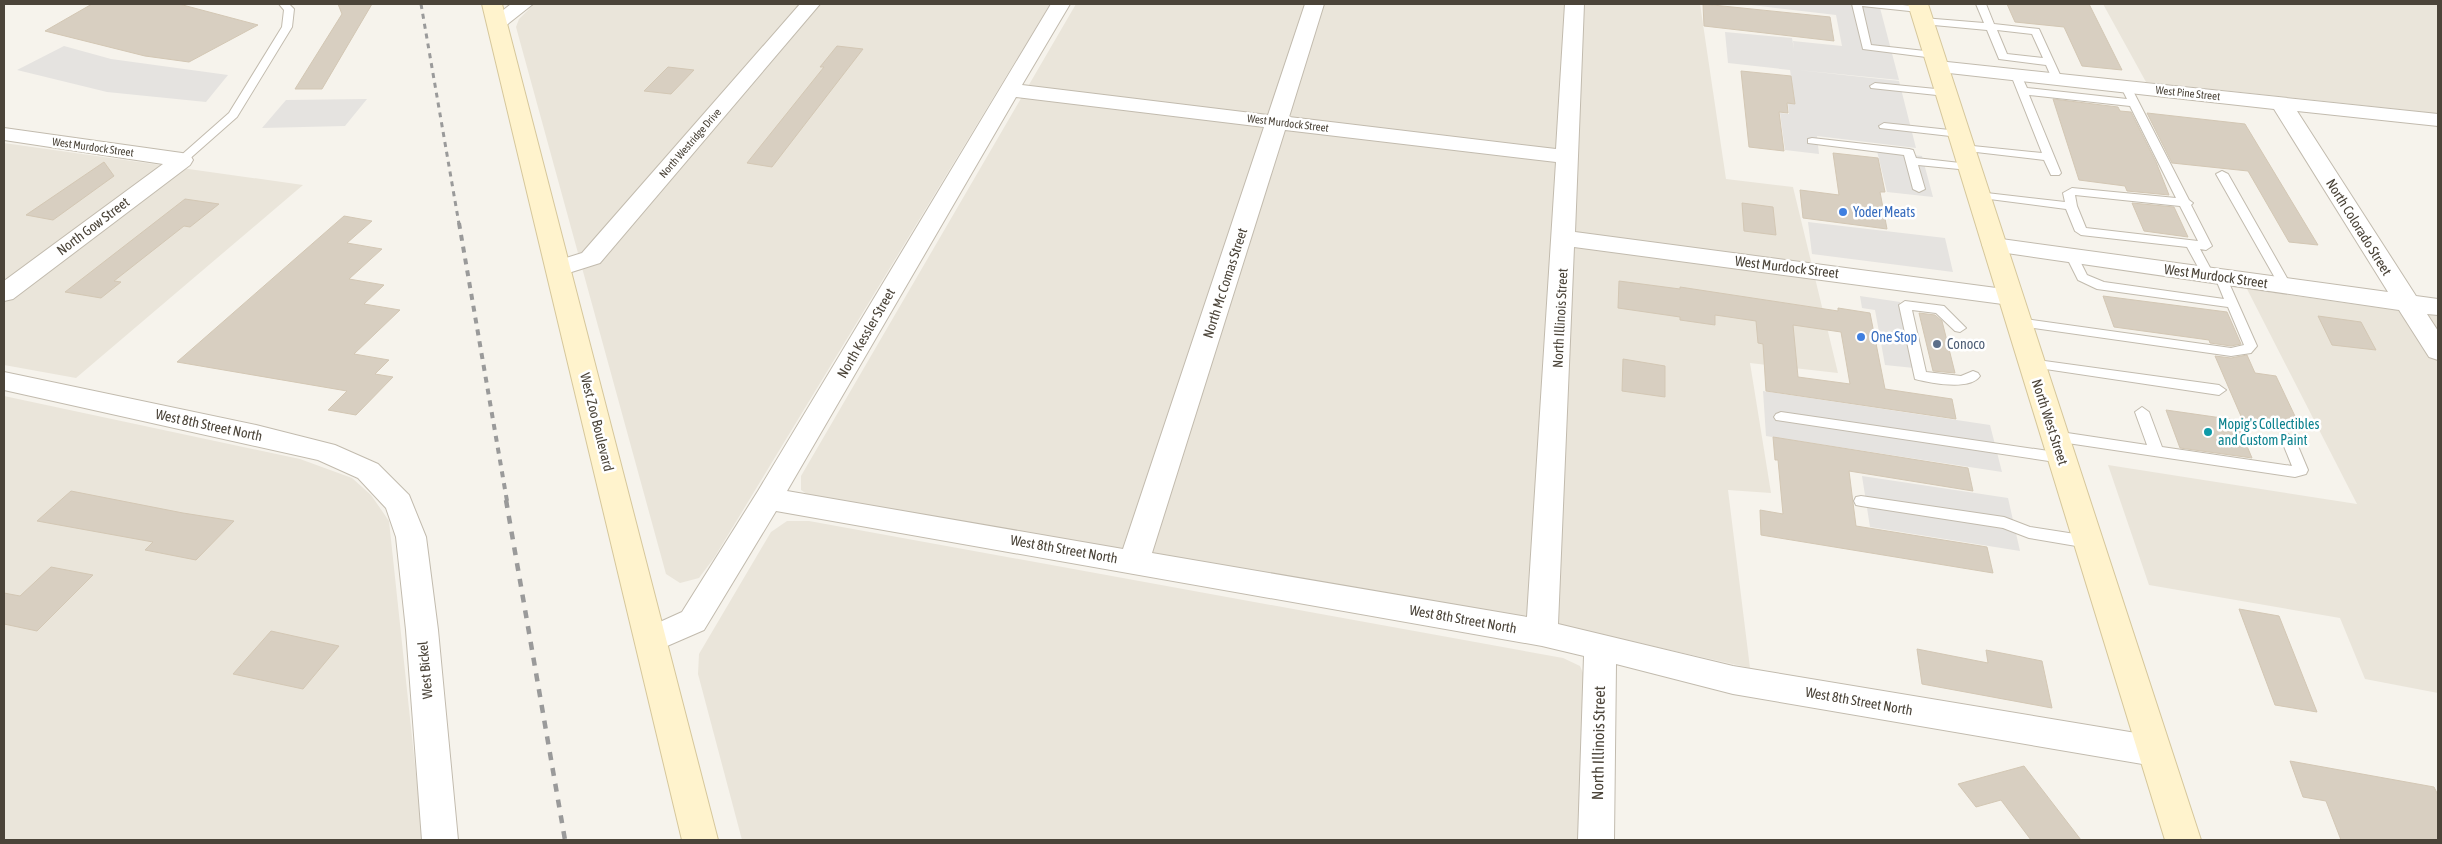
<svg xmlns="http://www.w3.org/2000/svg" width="2442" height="844" font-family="'Asap Condensed',sans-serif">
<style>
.residential{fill:#eae5da}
.parking{fill:#e5e3e0}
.building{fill:#d8cfc1;stroke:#d3c7b4;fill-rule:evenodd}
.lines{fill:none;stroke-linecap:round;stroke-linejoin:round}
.lane-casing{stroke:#c2bbae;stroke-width:2}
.street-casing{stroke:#c2bbae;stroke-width:2}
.secondary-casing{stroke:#d6c79b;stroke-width:2}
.lane{fill:#fff;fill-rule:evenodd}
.street{fill:#fff;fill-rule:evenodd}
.secondary{fill:#fff3cd;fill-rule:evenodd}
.rail-far2{stroke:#9a9a9a;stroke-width:3;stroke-dasharray:5 5;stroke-linecap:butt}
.rail-far1{stroke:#9a9a9a;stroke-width:4;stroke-dasharray:6 6;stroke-linecap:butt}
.rail{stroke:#9a9a9a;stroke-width:4.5;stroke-dasharray:8 8;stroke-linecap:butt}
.shop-dot{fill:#3f7fe0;stroke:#fff;stroke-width:2}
.service-dot{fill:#5c6f8a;stroke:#fff;stroke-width:2}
.culture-dot{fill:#0f9aa8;stroke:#fff;stroke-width:2}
.labels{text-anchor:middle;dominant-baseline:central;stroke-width:5;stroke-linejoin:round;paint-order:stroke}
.far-street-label{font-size:11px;fill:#4b4439;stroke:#fff}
.shop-label{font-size:14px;fill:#366cbe;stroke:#fff;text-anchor:start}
.street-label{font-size:14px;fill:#4b4439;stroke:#fff}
.service-label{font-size:14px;fill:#4e5e75;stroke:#fff;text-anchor:start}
.culture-label{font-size:14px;fill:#0d838f;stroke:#fff;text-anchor:start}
.near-street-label{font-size:16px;fill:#4b4439;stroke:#fff}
</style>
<rect width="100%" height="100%" fill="#f6f3ec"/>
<path class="residential" d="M534 4H1050L714 558 699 578 680 583 666 574 516 27 519 19Z
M1076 4H1700L1726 179 1793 187 1838 373 1750 363 1771 493 1728 490 1750 668 1519 616 811 497 801 490V476Z
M2103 4H2438V129L2424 112 2146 82Z
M4 143 303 185 76 378 4 365Z
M2247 289 2438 316V693L2365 679 2340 618 2149 585 2108 465 2357 504Z
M4 396 300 459 352 478 371 495 389 521 423 840H4Z
M787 521H809L1563 658 1580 666 1589 687 1583 840H742L698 674 699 654 771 532Z"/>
<path class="parking" d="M1743 4H1879L1899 80 1798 70 1899 81 1916 148 1817 136 1819 154 1785 150 1780 113 1789 114 1788 103 1795 104 1790 70 1728 63 1725 32 1792 38 1794 49 1793 41 1842 46 1836 15Z
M64 46 111 59 228 75 206 102 107 92 17 70Z
M367 99 345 126 262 128 286 100Z
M1877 151 1922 156 1933 197 1887 192Z
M1808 222 1945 238 1953 272 1812 254Z
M1860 296 1900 302 1914 368 1885 365 1875 310 1862 308Z
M1763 391 1990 425 2002 472 1766 436Z
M1862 476 2008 498 2020 551 1870 527Z"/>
<path class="building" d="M92 4H179L258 25 189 62 145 56 45 31Z
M338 4H372L322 89H295L342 14Z
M1703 4 1830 17 1834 41 1704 26Z
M2007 4H2089L2122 70 2082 66 2064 27 2015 22Z
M837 46 863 49 772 167 747 163 824 67H820Z
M668 67 694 70 671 94 644 91Z
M1741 71 1791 76 1795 104 1787 103 1788 113 1779 112 1784 151 1749 147Z
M2053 99 2118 107 2120 111 2131 112 2156 162 2169 195 2127 191 2125 186 2079 180Z
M2147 113 2245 124 2318 245 2289 242 2248 171 2172 163Z
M1833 153 1878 158 1885 192H1880L1887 229 1803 218 1800 190 1839 195Z
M104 162 114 176 53 220 26 215Z
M185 199 219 204 190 227 184 226 114 281 121 282 101 298 65 292Z
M1742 203 1773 207 1776 235 1744 231Z
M2132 203 2174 207 2188 237 2144 231Z
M344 216 372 221 347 243 382 249 349 279 384 285 364 304 400 310 354 354 389 360 375 374 393 377 356 415 328 410 347 391 177 362Z
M1619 281 1680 289V287L1838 311V308L1870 313 1885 389 1952 399 1956 419 1766 391 1763 344 1758 343 1756 321 1715 315V325L1680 320V317L1618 308ZM1793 325 1841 332 1850 384 1798 377Z
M2103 296 2227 312 2241 344 2231 346 2210 343 2209 340 2114 327Z
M1919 313 1935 315 1942 321 1955 373 1933 371Z
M2318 316 2361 322 2376 350 2332 345Z
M2247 355 2255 373 2276 376 2302 431 2244 423 2215 356 2231 358Z
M1623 359 1665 366V397L1622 391Z
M2166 410 2236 420 2252 458 2180 448Z
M1773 437 1968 468 1973 491 1849 471 1856 526 1987 547 1993 573 1761 535 1760 510 1783 514 1778 460H1775Z
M71 491 183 513 234 521 196 560 145 550 153 542 37 521Z
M51 567 93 575 37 631 4 624V593L20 596Z
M2239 609 2279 616 2317 712 2275 705Z
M271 631 339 646 303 689 233 674Z
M1917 649 1988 663 1986 650 2042 661 2052 708 1922 684Z
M2290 761 2434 787 2438 795V840H2341L2326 801 2303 797Z
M2024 766 2081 840H2031L2001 800 1976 807 1958 784Z"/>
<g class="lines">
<g class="lane-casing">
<path id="lane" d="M279 4H289L294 9 292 27 237 117 186 162H178V158L229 113 282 27 284 10Z
M1852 4H1893L1922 7V11L1919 12 1862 6 1871 45 1934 52 1939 55 1934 58 1863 49Z
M1976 4H1986L1994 24 2039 29 2062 79 2061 81H2053L2046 65 1999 59 1987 30 1923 24 1918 21 1923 18 1984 23ZM1997 30 2032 34 2043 58 2007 54Z
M2016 72 2021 75 2027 88 2127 99 2121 87 2126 84 2130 85 2189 200 2193 203 2191 205 2212 246 2206 250 2200 249 2214 275 2212 278H2204L2187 247 2081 235 2075 231 2066 209 1974 197V193L1978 192 2065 202 2063 193 2072 188 2176 198 2130 106 2029 95 2061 173 2059 175H2051L2044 160 1959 150 1958 148 1963 145 2042 153 2011 75ZM2075 195 2180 206 2198 241 2086 228 2077 206Z
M1875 83 1946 90 1951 93 1946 96 1871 88 1870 86Z
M1884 123 1959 131 1964 134 1959 137 1880 128 1879 126Z
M1812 138 1909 149 1913 150 1916 158 1969 164 1975 167 1969 170 1918 165 1925 189 1919 192 1913 189 1904 155 1808 143V139Z
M2222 171 2228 174 2291 285 2289 288 2285 289 2279 285 2216 174Z
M2072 252 2076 253 2087 275 2104 282 2224 299 2215 277 2217 274H2225L2257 346 2251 353 2231 356 2013 325 2012 322 2013 319 2018 318 2231 348 2244 345 2228 307 2097 289 2078 280 2066 256Z
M1905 301 1944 306 1966 328 1960 332 1955 331 1936 313 1912 310 1926 372 1961 376 1973 371 1978 373 1980 376C1970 391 1930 383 1915 379L1899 305Z
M2031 359 2219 385 2226 390 2219 395 2026 366 2024 363Z
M2142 407 2149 412 2162 447 2292 466 2281 439 2288 434 2295 439 2308 470 2306 474 2295 477 2054 441 2047 436 2054 431 2147 445 2135 412Z
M1781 412 2062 453 2069 458 2062 463 1776 420 1774 417 1776 414Z
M1861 496 2004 517 2030 527 2088 536 2093 538 2095 542 2093 546 2088 548 2029 538 2003 528 1861 506 1856 505 1854 501 1856 497Z"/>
</g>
<g class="street-casing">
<path id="street" d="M511 4H533L504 27H490L487 23Z
M800 4H820L600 263 559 276 550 273 547 268 550 263 582 253Z
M1051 4H1070L1022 85 1268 115 1305 4H1324L1289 117 1556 149 1565 4H1584L1575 232 2019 291 2022 297 2019 303 2010 305 1574 247 1558 624 1733 666 2154 736 2166 740 2171 751 2166 762 2154 766 1733 694 1616 664 1614 840H1578L1584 656 1542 646 776 511 704 630 651 653 640 649 635 640 640 631 682 612 758 491ZM1016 97 1264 127 1123 549 787 491ZM1285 130 1556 162 1527 617 1152 553Z
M1938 61 2438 114V126L2297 111 2416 296 2438 299V315L2427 314 2438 331V360L2429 357 2399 310 1986 250 1982 245 1986 240 1994 238 2388 292 2274 109 1931 71 1928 67 1931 63Z
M4 128 182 153 190 155 193 160 190 165 13 299 4 301V281L163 164 4 140Z
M4 372 256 425 335 445 378 464 409 495 426 537 438 630 458 840H422L406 630 396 537 386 508 358 478 318 460 4 390Z"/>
</g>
<g class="secondary-casing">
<path id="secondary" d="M482 4H502L718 840H682Z
M1908 4H1928L2201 840H2165Z"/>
</g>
<use href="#lane" class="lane"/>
<use href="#street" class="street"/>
<use href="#secondary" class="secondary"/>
<path class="rail-far2" d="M421 4 459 224"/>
<path class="rail-far1" d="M459 223 507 501"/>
<path class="rail" d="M506 500 565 840"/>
</g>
<g class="shop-dot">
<circle cx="1843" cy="212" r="5"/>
<circle cx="1861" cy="337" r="5"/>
</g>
<circle class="service-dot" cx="1937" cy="344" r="5"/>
<circle class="culture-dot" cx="2208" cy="432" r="5"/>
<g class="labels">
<g class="far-street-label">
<text transform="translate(2188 93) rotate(6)">West Pine Street</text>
<text transform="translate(1288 123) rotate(7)">West Murdock Street</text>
<text transform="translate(690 143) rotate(-49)">North Westridge Drive</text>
<text transform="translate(93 147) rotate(8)">West Murdock Street</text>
</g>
<g class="shop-label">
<text x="1853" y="212">Yoder Meats</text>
<text x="1871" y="337">One Stop</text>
</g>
<g class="street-label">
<text transform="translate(93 226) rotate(-37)">North Gow Street</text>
<text transform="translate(2359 227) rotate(58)">North Colorado Street</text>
<text transform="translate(1787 267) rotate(7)">West Murdock Street</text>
<text transform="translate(2216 276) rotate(8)">West Murdock Street</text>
<text transform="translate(1225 283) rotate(-72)">North Mc Comas Street</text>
<text transform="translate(1560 318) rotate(-87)">North Illinois Street</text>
<text transform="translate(866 333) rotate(-60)">North Kessler Street</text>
<text transform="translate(597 422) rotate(76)">West Zoo Boulevard</text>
<text transform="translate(2050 422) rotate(72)">North West Street</text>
<text transform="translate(209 425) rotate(12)">West 8th Street North</text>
<text transform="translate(1064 549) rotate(10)">West 8th Street North</text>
<text transform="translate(1463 619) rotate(10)">West 8th Street North</text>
<text transform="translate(425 670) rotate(-95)">West Bickel</text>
<text transform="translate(1859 701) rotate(10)">West 8th Street North</text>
</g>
<g class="service-label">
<text x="1947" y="344">Conoco</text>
</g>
<g class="culture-label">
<text x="2218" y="424">Mopig's Collectibles<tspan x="2218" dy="16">and Custom Paint</tspan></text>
</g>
<g class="near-street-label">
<text transform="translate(1598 743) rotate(-89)">North Illinois Street</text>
</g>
</g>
<rect width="2442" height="844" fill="none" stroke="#4b4439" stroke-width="10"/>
</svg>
